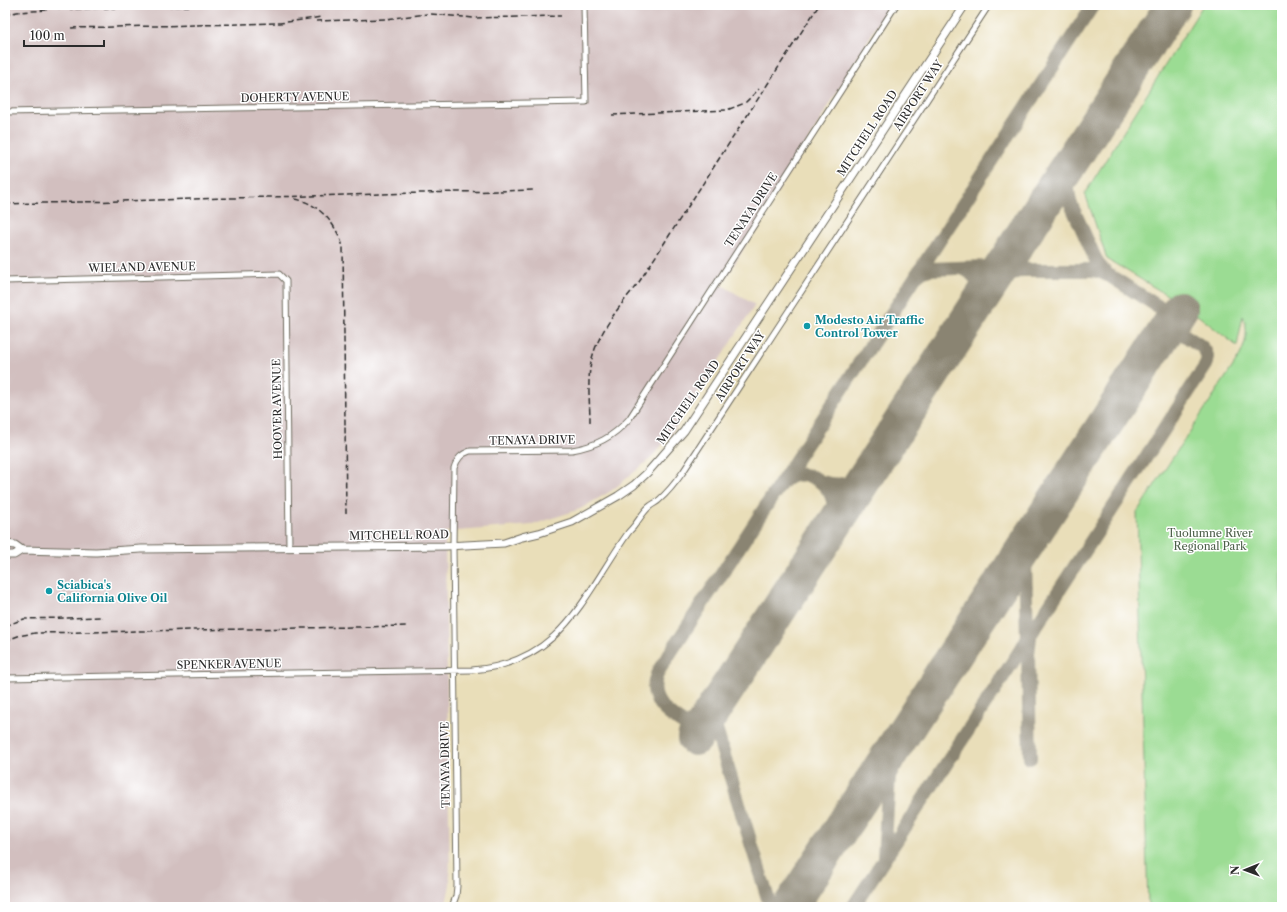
<svg xmlns="http://www.w3.org/2000/svg" width="1287" height="912" font-family="'Libre Caslon Text',serif">
<style>
.industrial{fill:#d2bfbf}
.green{fill:#9bdc93;stroke:#63845f}
.lines{fill:none;stroke-linecap:round;stroke-linejoin:round}
.taxiway{stroke:#8a8472;stroke-width:14}
.runway{stroke:#8a8472;stroke-width:36}
.minor-casing{stroke:#6e6a5d;stroke-width:7}
.secondary-casing{stroke:#6e6a5d;stroke-width:9}
.minor{stroke:#fff;stroke-width:5}
.secondary{stroke:#fff;stroke-width:7}
.rail{stroke:#2b2b2b;stroke-width:1.5;stroke-dasharray:6 3;stroke-linecap:butt}
.culture-dot{fill:#0f9aa8;stroke:#fff;stroke-width:1.5}
.labels{text-anchor:middle;dominant-baseline:central;stroke-width:3;stroke-linejoin:round;paint-order:stroke}
.street-label{font-size:11px;fill:#2b2b2b;stroke:#fff}
.culture-label{font-size:11px;font-weight:bold;fill:#0d838f;stroke:#fff;text-anchor:start}
.park-label{font-size:11px;fill:#4d604a;stroke:#fff}
</style>
<rect width="100%" height="100%" fill="#fff"/>
<filter id="ink" filterUnits="userSpaceOnUse"><feTurbulence type="fractalNoise" baseFrequency=".025" numOctaves="2"/><feDisplacementMap in="SourceGraphic" scale="8" xChannelSelector="R" yChannelSelector="G"/><feConvolveMatrix kernelMatrix="1 2 1 2 8 2 1 2 1" color-interpolation-filters="sRGB"/></filter>
<filter id="wash" filterUnits="userSpaceOnUse"><feTurbulence type="fractalNoise" baseFrequency=".012" numOctaves="4" result="noise"/><feDisplacementMap in="SourceGraphic" scale="16" xChannelSelector="R" yChannelSelector="G"/><feGaussianBlur stdDeviation="0.9" result="paint"/><feColorMatrix in="noise" values="0 0 0 0 0 0 0 0 0 0 0 0 0 0 0 0 0 1.4 0 .05"/><feComposite in="paint" operator="in"/></filter>
<g filter="url(#wash)">
<rect width="100%" height="100%" fill="#e9deb9"/>
<path class="industrial" d="M5 5H889L722 285 755 305 670 436 650 459 626 479 611 491 580 509 532 525 445 532 450 885 447 899 444 907H5Z"/>
<path class="green" d="M1203 5H1282V907H1148L1137 512 1239 357C1246 344 1249 330 1243 316L1237 346 1187 307 1107 259 1085 193Z"/>
<g class="lines">
<path class="taxiway" d="M1166 16 1169 5
M1075 156 1068 179V189L1070 202 1095 258 1101 268 1108 275
M961 268C977 272 984 291 977 305
M917 274 929 269 985 267C998 265 1006 259 1014 249
M987 291 1001 278 1021 270H1092L1101 272 1110 276 1175 317
M819 481C836 487 856 486 869 471
M782 483C799 465 828 479 833 501 836 510 834 520 831 529
M1002 582C1011 572 1022 574 1026 587
M1030 638 1028 654 1030 758
M1027 640 1025 557 1026 549 1030 538
M711 713 769 902 773 907
M698 733C674 717 642 704 659 670L1093 5
M884 858 890 759 894 747
M787 907 795 899
M853 907 1206 365 1208 358 1205 351 1201 346 1169 325"/>
<path class="runway" d="M695 738 1173 5
M790 907 1180 309"/>
</g>
</g>
<g filter="url(#ink)">
<g class="lines">
<g class="minor-casing">
<path id="minor" d="M5 112 586 102 584 5
M5 281 279 274 286 281 289 547
M5 678 472 670C562 663 583 597 628 533 630 530 632 529 634 526 639 520 643 512 649 507 652 504 656 503 659 500 668 492 676 482 683 472L989 5
M452 907 456 896 457 886 453 546 454 468C457 459 461 454 470 451L572 450C596 446 613 437 629 419L896 5"/>
</g>
<g class="secondary-casing">
<path id="secondary" d="M5 544 15 545 22 550 96 552 141 549 446 546 504 543 522 537 539 533 572 522 618 496 634 485 647 473 684 431 965 5
M5 555H14L22 550"/>
</g>
<use href="#minor" class="minor"/>
<use href="#secondary" class="secondary"/>
<path class="rail" d="M40 5 50 8 71 9 238 5
M678 7 706 5
M431 14 474 18 561 16
M5 15 17 12 48 10
M316 21 385 19 427 14
M71 28 280 23 322 17
M612 115 727 110 745 103 759 89
M295 199C319 203 337 225 343 247L346 513
M5 204 534 190
M590 422C590 403 587 382 591 363 596 335 621 304 639 282L819 5
M5 626 24 619 103 617
M5 641 18 636 35 633 408 626"/>
</g>
</g>
<g class="culture-dot">
<circle cx="807" cy="326" r="4"/>
<circle cx="49" cy="591" r="4"/>
</g>
<g class="labels">
<g class="street-label">
<text transform="translate(918 95) rotate(-57)">AIRPORT WAY</text>
<text transform="translate(295 97) rotate(-1)">DOHERTY AVENUE</text>
<text transform="translate(867 133) rotate(-57)">MITCHELL ROAD</text>
<text transform="translate(751 210) rotate(-57)">TENAYA DRIVE</text>
<text transform="translate(142 267) rotate(-1)">WIELAND AVENUE</text>
<text transform="translate(740 366) rotate(-57)">AIRPORT WAY</text>
<text transform="translate(688 402) rotate(-55)">MITCHELL ROAD</text>
<text transform="translate(277 409) rotate(-91)">HOOVER AVENUE</text>
<text transform="translate(532 440) rotate(-1)">TENAYA DRIVE</text>
<text transform="translate(399 535) rotate(-1)">MITCHELL ROAD</text>
<text transform="translate(229 664) rotate(-1)">SPENKER AVENUE</text>
<text transform="translate(445 765) rotate(-91)">TENAYA DRIVE</text>
</g>
<g class="culture-label">
<text x="815" y="320">Modesto Air Traffic<tspan x="815" dy="13">Control Tower</tspan></text>
<text x="57" y="585">Sciabica's<tspan x="57" dy="13">California Olive Oil</tspan></text>
</g>
<g class="park-label">
<text x="1210" y="533">Tuolumne River<tspan x="1210" dy="13">Regional Park</tspan></text>
</g>
</g>
<rect width="1287" height="912" fill="none" stroke="#fff" stroke-width="20"/>
<g transform="translate(1245 870) rotate(269)" stroke="#ffffff" stroke-width="3" paint-order="stroke">
<path d="M0-3L7 15L0 10L-7 15Z" fill="#2b2b2b"/>
<text y="-6" font-size="11" font-weight="bold" text-anchor="middle" fill="#2b2b2b">N</text>
</g>
<path d="M24 40v6h80v-6" fill="none" stroke="#2b2b2b" stroke-width="2"/>
<text x="30" y="40" font-size="12" fill="#2b2b2b" stroke="#ffffff" stroke-width="3" paint-order="stroke">100 m</text>
</svg>
